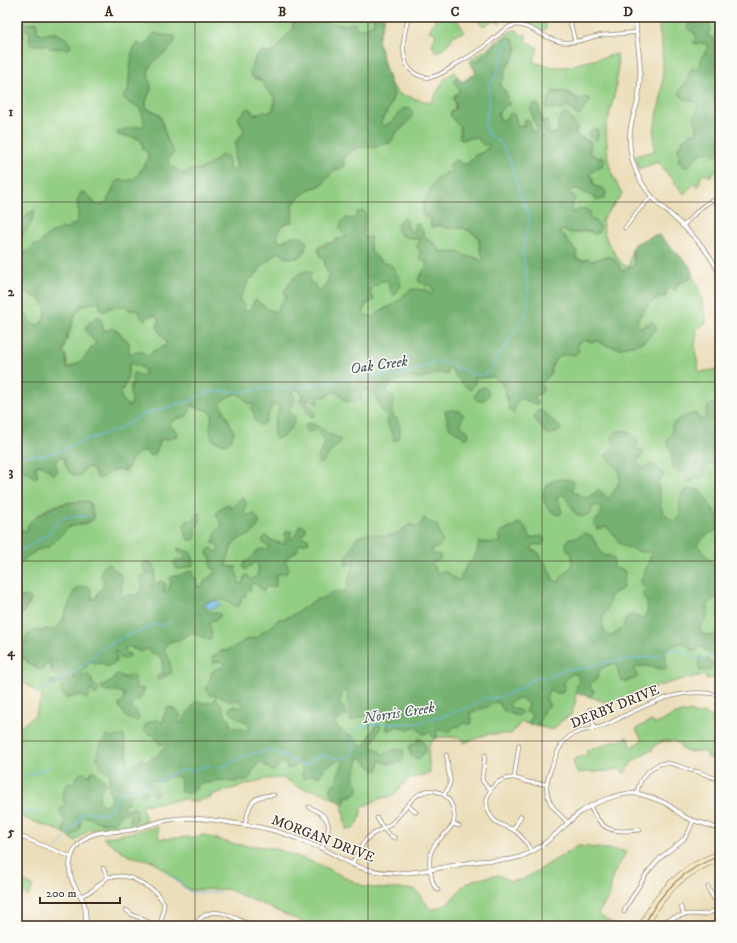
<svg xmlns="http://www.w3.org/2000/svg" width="737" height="943" font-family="'IM FELL DW Pica',serif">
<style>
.green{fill:#92ce83;stroke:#667c50;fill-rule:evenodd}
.forest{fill:#75b171;stroke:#586e48;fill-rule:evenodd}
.water{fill:#71bfeb;stroke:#567484}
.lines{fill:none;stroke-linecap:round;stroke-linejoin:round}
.stream{stroke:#71bfeb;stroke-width:1}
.minor-casing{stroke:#93846c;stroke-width:4.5}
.tertiary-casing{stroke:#93846c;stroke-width:5}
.secondary-casing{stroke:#93846c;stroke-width:5.5}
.minor{stroke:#fff;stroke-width:3}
.tertiary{stroke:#fff;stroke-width:3.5}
.secondary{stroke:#f7e8c3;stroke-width:4}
.grid{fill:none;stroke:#3b2a1e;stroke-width:1;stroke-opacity:0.55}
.labels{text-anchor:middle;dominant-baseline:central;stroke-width:3;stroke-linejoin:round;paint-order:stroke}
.street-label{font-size:14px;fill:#3b2a1e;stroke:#fdfcf7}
.water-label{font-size:15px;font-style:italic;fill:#4e5e66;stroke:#fdfcf7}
.neatline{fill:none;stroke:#3b2a1e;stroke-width:1.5}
.grid-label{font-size:13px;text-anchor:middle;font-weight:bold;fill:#3b2a1e}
</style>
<rect width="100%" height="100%" fill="#fdfcf7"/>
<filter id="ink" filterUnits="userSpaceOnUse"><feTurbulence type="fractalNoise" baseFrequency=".025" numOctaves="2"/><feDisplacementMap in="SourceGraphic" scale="8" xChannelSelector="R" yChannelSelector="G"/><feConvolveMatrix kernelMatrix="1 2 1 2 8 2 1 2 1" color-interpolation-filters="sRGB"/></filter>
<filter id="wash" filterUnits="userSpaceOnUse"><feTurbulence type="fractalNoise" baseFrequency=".012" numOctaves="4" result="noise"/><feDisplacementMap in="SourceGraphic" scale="16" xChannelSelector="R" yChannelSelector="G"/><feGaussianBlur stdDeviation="0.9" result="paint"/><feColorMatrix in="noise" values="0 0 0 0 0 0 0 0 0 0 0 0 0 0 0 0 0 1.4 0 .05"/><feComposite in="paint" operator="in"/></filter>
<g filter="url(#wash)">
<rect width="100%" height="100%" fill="#ebdeba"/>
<path class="green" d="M20 17H294L292 30 284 39 278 48 271 53 262 52 251 69 252 77 261 81 264 83 265 87 268 91 275 98V102L272 111 268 113 265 111 255 115 253 114 252 111 239 122C248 131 242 134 236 141L235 159 237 168 236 169 232 171 229 168 222 155 209 165 201 169 192 170 183 174 176 169 170 166 168 160 172 149C167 141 165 132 162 124 162 122 162 119 161 117 160 115 158 114 157 112 154 111 150 111 148 109 142 104 150 95 150 89 150 81 146 74 150 67 153 60 162 55 168 50L165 36 155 33 149 40 144 48 140 44 130 65 128 92 125 99C127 100 128 102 130 104 131 104 135 105 136 105 142 108 146 121 144 126L135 127 120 136H130L140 139 142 142 143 149 148 154V160C137 171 141 183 120 180L114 185C113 192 109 196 107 202L99 206 95 204 91 197 77 201C79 207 81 218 76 224 74 226 69 228 67 230L62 228 47 237 40 246 31 248 29 251 17 257V247L23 233 27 230 34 214 28 213 22 220 17 224V38L24 29H27L40 45H47L67 49V39L55 33 45 35 40 34 37 30V22L28 24 23 21Z
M321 17H365L366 18 372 17 374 19V24L358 30 352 23 347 25H342L329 24Z
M435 17H455L465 32 454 35 448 44 437 53 432 45 436 34 429 31 436 18Z
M476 17H500V24L495 21 482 26Z
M536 17H547L545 25 547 28 542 31C533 25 524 21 513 24 517 21 523 22 528 23L534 20Z
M660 17H691V19L689 23 695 33 696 44 701 43H705L708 47 701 60 699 66 695 69H691L687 81 680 89 690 101 697 102 698 107 695 121C698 125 698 128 696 133L691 134 683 140 681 155 678 158 694 159C698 155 704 152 710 151L714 155H720V171H717L711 174 712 176H708L705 174 701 177 698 187 695 183 684 194 658 162 639 169 635 156 654 151V130L662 93 663 65 662 46 659 29Z
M708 17H720C720 25 715 32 715 40L708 35 707 34C713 30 709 23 708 17Z
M514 30H518V34L527 35 525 38 527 42 538 48 533 62 553 67H566L585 62 617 54 618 65 616 88 606 128 608 160 612 174 622 194 602 220C604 241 612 250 624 266H629L632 250 634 260V264L633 267H629L623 272 620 270C620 266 619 265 616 261 609 252 599 260 591 261L589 259 585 260 576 259V250L573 249 572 245 568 244 565 236 559 233 561 230H563C567 231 572 233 576 233 577 233 578 232 579 232 584 230 590 231 594 234V219L590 218 588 216 590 211C585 207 578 210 573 213L570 212 572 204 569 191 574 189H581L588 195 604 198 606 192 603 188 596 187 589 174 603 165 599 159 592 155 589 153V149L591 145 584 138 579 137 576 135V131L569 117 558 124V132C554 135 551 134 546 132L549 126 541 122V116L539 112 532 118 538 129 534 133 530 126 524 121V126L519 127 517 125 516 119 506 117 503 121 501 120 498 115C502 104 507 106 506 91L502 89 500 85 501 80 504 78 506 69 514 56 517 47 514 43V40L509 37 504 38 501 42 499 44 496 43C494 45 493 47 491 49 487 54 481 55 478 62L473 61 471 63 470 60 485 50 509 32ZM554 91 566 92 570 93 578 99 586 97 590 102 587 105 583 107 585 110 570 105 552 110 547 105Z
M455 72 458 77 455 78 454 81 460 91 454 96 455 110 450 114 454 121 460 126V138L464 140C472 135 483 139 489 146L483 152 474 156 468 164H462L459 161 451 168 452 172 449 173H445L440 177 436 179 433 183 429 194 423 204 424 217H428L434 227 439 225 446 228H463L471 232 477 236 479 241 480 250 484 259 482 261 477 258 465 256 460 252 451 253 448 252 439 251 436 244C428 241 424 236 421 228H414L412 232 408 229V225L400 235 422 240 420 251 422 259 426 262V267L423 283 431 285 433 289V294L430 295 404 296 399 300 396 302 393 305 380 311 373 318 363 313 366 304 369 303 371 289 383 280 389 282 396 294C399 284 397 271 390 264L383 263 372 253 370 248V243L363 236 365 217 357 215 353 219H350L347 236 344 238 338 239 330 243H326L318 248 325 261C324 267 326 270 329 275 328 282 325 288 318 292L316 289 315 285 310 282 309 278 294 277 284 293 287 297 284 299 275 312 273 311 269 310 264 305 259 304 244 312C240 308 242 303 239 299 242 295 248 284 248 280L254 277 260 269 274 255 280 252 292 258 302 255 306 248 288 239H286L281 242 277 240C279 229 279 224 292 222L291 207 300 196 310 189 322 185 329 176 334 171 345 166 343 160 352 150 362 147H376L381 144 390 143 396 133 404 127 412 116 399 112 393 121 384 126 381 123 382 120 386 114 394 94 389 82 399 94 431 103 445 78Z
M692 273 700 293 707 322 697 329 695 347 699 372 720 369V413L717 411 715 405 708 406 705 418 701 420 695 413 681 418 669 439 720 461V681H718L716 678 706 679 705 675 679 680 649 689 638 691 624 698 608 703 591 697 576 692 575 703 571 715 561 721 553 730 521 722 511 734H488L464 743 463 739C452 737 432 733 429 747 428 752 429 767 430 773L407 780 393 796 382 798 362 807 359 821 353 829H346L342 804H344V797L351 796 332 794 331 797 320 792 298 787 294 784 282 778 265 779 211 795V798L188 802 185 799 141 805 146 821 128 827 119 828H102L89 830 75 841 70 838 73 835 92 771 90 775C83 776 77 783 69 784L63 798 65 804 60 810V813C66 821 65 822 63 832L32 821 17 815V727L19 728 35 715 42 697 41 696 25 683 17 681V662L25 658 29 664 40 670 45 663H48L51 665V671L62 673C62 679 55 681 51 685L54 687 62 682H64L66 678 70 679 76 676C73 683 66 683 61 688 61 693 63 696 67 698L82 695 83 697 90 690H92L95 695 93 685 92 684V680L83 676 81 673 86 667V665L87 664 95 659V664L102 663 107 666 113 663 116 662 117 659 114 652 126 653 125 651V648L128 646 141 652 176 576 169 579 171 582C170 587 169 592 163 592L164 590 160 581 153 587 152 586C153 583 155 579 155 576 157 568 151 559 143 562L146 570 148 572 147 574 141 577 144 587 136 596 123 597 121 594 122 590 121 576 109 564 102 589 98 592 97 597 92 600V596L88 586 77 588 66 611 61 624 54 630C43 629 37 633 27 636L24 645 17 644V620C23 616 25 609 30 604L28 596 17 598V565L37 550 49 547 69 527 87 523 94 519 90 502C71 500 46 505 33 520 30 523 28 527 27 531L21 530 17 532V473C25 470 29 471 34 477L38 476 35 465 38 466 42 465 46 467 50 472 58 471 55 462 61 457 64 458 65 463 83 469 89 467 100 479C109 473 115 468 126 471 127 468 128 465 130 462 136 451 147 450 159 447V441L164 439H170L177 431 168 426C173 418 179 418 187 416L191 406 209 411 212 414V420L234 432 220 403 226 398 236 393C244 396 244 399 249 404L300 293 543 389 541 384C543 381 548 378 550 375 552 371 551 364 555 360 557 356 562 356 566 354 575 348 580 335 592 342L598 341 608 346 621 348 626 347 629 345H635L642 327H638L637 324 638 319 651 302 661 296 667 295V289L669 288 673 289 679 283 690 279V274ZM121 676 125 678 124 697V694L121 691 116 690 106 683C112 683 116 679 121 676Z
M27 293C32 295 37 297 41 300 43 303 46 308 46 312 45 316 42 324 38 325 29 327 22 307 20 301Z
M99 302 101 311H105L109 308 125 306 129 310H136L140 312 141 317H149L155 315C162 323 157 326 160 333 163 338 165 338 167 345L153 351 149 357 138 352 132 354 128 353 129 349V342L117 330 104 331C102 326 103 321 99 316L88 324 91 338 96 343C89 349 87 356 81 361 77 364 72 366 67 368L66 356 63 352 65 343 76 313 82 306 88 304Z
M130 363C132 363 133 364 135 365 141 368 144 366 145 374L141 376 135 373 132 377 133 382 130 388 132 398 131 405 129 406C123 403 119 397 122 390 123 387 125 385 126 382 128 376 129 369 130 363Z
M692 711 693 714 701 715 702 713 711 716 720 717V760L707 757 708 753 699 751 691 752 681 749V745L674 741H663L657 744 652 750 645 753 632 762 624 774 620 769 606 771 578 773C575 768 573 765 574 759L587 755V750L605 745 616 740 617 742 627 737 632 747 642 740 636 729 643 725 652 721 654 724 664 721V720L673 715Z
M158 827 159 839 190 837 203 835 233 844 274 848 318 864 365 887 389 889H415L431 910 448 904 462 887 473 880 499 875 510 881 522 880 578 846 627 851 612 877 610 895 598 914 616 926H312L227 889 189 890 153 861 129 856 103 838Z
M25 882 33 886 28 897 21 891Z"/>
<path class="forest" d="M17 17H20L23 21 28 24 37 22V30L40 34C45 35 49 33 53 33 61 34 70 40 71 47L68 49 50 48 47 45H33L29 41 30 34 27 29H24L22 32 24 37 22 40 17 38Z
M294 17H321L329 23 342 25H347L352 23 356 24 358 30 374 24V19L372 17H385L378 39 385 67 394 94 390 106 382 120 381 123 384 126C387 124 390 123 393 121 400 114 399 106 411 109 416 119 402 126 397 132 394 136 393 140 390 143L381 144 376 147H362L352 150 343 160 345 166 334 171 329 176 322 185 310 189 300 196 291 207 293 209 292 215 293 220 292 222C279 224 279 229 277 240L281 242 286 239H288L291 236C298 235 303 236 307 243L304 251 298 258C294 258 289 257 285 258L283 256 282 253 280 252 274 255 260 269 254 277 248 280C248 284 242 295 239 299L241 302 244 304 245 307 242 310 244 312 250 309 255 300 258 301 259 304 264 305 269 310 273 311 275 312 284 299 287 297 284 293C288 283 298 270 310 271L312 274 309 278 310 282 315 285 316 289 318 292C325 289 328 282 329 275 326 270 324 267 325 261L321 258 318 248C323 245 326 244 331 243 336 241 339 238 344 238L347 237C339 232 337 224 346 218L350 219H353L357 215V212L363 211 366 213 364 223 363 236 366 238 370 237 371 239C366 250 376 256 383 263L390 264C393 267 396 270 396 275L399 276 401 286C397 289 397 293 394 296L389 287V285L388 282 383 280 371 289 370 293 373 297 374 300 366 304 363 312 366 315 373 318 380 311 386 308 389 307 393 305 396 302 399 300 411 289H415L426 290 429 292 430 295 433 293V289L431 285 426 286 423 283 419 282 418 279 426 267V262L419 258 420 251 417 248V245L421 240C414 237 398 239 397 229 397 224 399 221 403 218L407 220 408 229 412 232 414 228V224H418C422 229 423 235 427 239 432 244 438 244 439 251L448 252 451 253 460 252 465 256 477 258 480 260 482 261 484 259 480 250 479 240 477 236 471 232 463 228H446L439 225 434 227H431L430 224 431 220 429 217H424L422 215C424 210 422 207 423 203 424 199 427 198 428 195 430 191 431 187 433 183 435 179 442 176 445 173H449L452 172 451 168 448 166 452 162 456 160 459 161 462 164H468L474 156 483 152 489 146 488 144 483 145C480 143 480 140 477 137L467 138 461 140 460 138V126L454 121 450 114 451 111 455 109 456 105 453 98 460 91 454 81V79L458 77 462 82 476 73 471 63C474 59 475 62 478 62 480 55 488 54 492 48 494 47 495 45 496 43L499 44 501 42 504 38C508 37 512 37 514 40 515 44 517 46 516 50 516 57 509 61 507 67 504 72 507 68 505 73 504 78 501 81 500 85 502 89 506 92 508 96L506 99 510 104C504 107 500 108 498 115L501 120 503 121 509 114 512 113 515 115 517 125 519 127 524 126 525 119 529 120 532 130 534 133 538 129 532 118 531 107 534 104H538C540 108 541 117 541 122L546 121 548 122 549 126 547 132C551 134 554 135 558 132V120L564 114H567L578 128 576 131V135L591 142 589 153 599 158 603 157 605 159 603 165 589 174 593 178V183L596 187C601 187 603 188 606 192L605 198C599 201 597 201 593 196 582 195 582 185 569 191L570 194 574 195 575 199 572 204 571 212 573 213C578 210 585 207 590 211L589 216C593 221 597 220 600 228L598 233 594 234C590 231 584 230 579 232 576 233 576 233 572 233 569 233 566 231 563 230H561L559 233 565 236C566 241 567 243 572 245L573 249 577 251 576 259 585 260 589 259 591 261C599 260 609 252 616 261 619 265 620 266 620 270L623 271 629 267H633L634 264V260L632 250 635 244 655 235 660 236 690 266 692 273 690 275V279L679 283 675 290 669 288C666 290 667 294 665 298L661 296 651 302 642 313 638 319 637 324 638 327C645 327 646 323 653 322L656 326V330L646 340 635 345H629L625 347 621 348 608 346 598 341 592 342C586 339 582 340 577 344L579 351 575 355C565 353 556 355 552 366 551 368 551 372 550 375 548 378 543 381 541 384L544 390 541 393 534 396 538 404H534L521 398C516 402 514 408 514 414L510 410 503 385 494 377 480 378 476 377 474 385 471 390C461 384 455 376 450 367L448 368 447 375 440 373 421 378H405L397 381 388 387 387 391 394 398C393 403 391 409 393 414 394 419 394 416 397 419 399 423 398 421 399 425 400 432 402 435 396 441L393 440 394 436 389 429 386 414 382 412C380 406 374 390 367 390 365 390 363 391 361 392L362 400 346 402C339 396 343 392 332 392L327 396 318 397V403L315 404 311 400 307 399V403L312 408 315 413 313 417 308 415 305 407 301 402 302 394 299 390 294 389 292 392 294 398 293 403 289 408 291 414 295 417C294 427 286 437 276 439 270 426 276 420 279 408L277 405 273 403 265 422 261 425 255 421 254 415 251 408 255 405 249 404C244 399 244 396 236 393L226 398 220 403 234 432 231 440 226 444 217 442 212 439 210 429 212 414 209 411 192 406 187 416C179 418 173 418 169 426L177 431 178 436 164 439 159 441V447L154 455 150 456 144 450C132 455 132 460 126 471 113 467 109 475 98 479L94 471 89 467 83 469 82 474 77 476C68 474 66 467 64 458L61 457 55 462 58 471 54 475C49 472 47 468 42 465L35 466 38 476 34 478C29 471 25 470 17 473V257L28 251 34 245H40L41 244 43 239C49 235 55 231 62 228L67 230 71 225 76 224C79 216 79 209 77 201L81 192C90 193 91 202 99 206L107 202 108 198 113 190 115 182C123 178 125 182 131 180 140 177 142 166 148 160V154L143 149 142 142 140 139C133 136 122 137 117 134L118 131 124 129 144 126C145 122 142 108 137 106 135 105 133 105 131 104 128 103 126 100 123 98L125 94 128 92 132 52 138 42 144 47C149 43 149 37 155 33L161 35 175 36C178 48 157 56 151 65 144 74 152 81 151 89 150 93 147 97 146 101 146 103 146 108 148 110 150 111 155 111 157 112 163 120 163 127 166 137 168 142 171 147 174 152L168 160 170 166 176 169 183 174 192 170 201 169 209 165 221 155C229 155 230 162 229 168L232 171 236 169 237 168 235 159 236 141C238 139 240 138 241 137 247 130 241 124 238 118 240 114 244 111 248 108L250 109 253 114 255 115 266 111 268 113 272 111 275 102V97C272 94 267 91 265 87 263 84 265 84 262 81 257 78 253 79 250 74 251 69 256 53 261 52 263 51 268 53 271 53L278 48 284 39 292 30ZM27 293C32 295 37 297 41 301 43 303 46 308 46 312 45 316 42 324 38 325 29 327 22 307 20 301ZM99 302 101 311H105L109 308 125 306 129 310H136L139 312 141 317 145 321 149 317 155 315 159 319 157 327C160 333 165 338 167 345L153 351 149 357C142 351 141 350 132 354L129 353V343L124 337 113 328 104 331C102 326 103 321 99 316L88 324 85 329 91 338 96 343C90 349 87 356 81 361 77 364 72 367 67 368L66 356 63 352 65 343 76 313 82 306 88 304ZM130 363C132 363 133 364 135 365 141 368 144 366 145 374L141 376 135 373H133L132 377 133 382 130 393 132 398 131 405 129 406C123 403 119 397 122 390 123 387 125 385 126 382 128 376 128 369 130 363Z
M515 17H536L534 20 528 23C523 22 519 21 513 23V19Z
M691 17H708L711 29 707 34 708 35 715 40 716 64 720 68V155H714L710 151H708L697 156 688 167H685L678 161 681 155 678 151V147L682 145 683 140 691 134 696 133C699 127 696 123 693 117 697 112 699 108 697 102 689 100 682 101 679 92L687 81 691 69H695L699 66 701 60 708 47 705 43H701L696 44 693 42 696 39 695 33 689 30 687 27 691 19Z
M554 91 558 92H566L578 99 586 97 590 99C590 104 587 105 583 107L585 110 581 114 578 116 571 110 569 105 561 110 555 109 549 110 546 107 550 97Z
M593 128 597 129 598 136 597 140 594 141 588 135 591 130Z
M35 210 34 214 31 224 27 230 23 233 17 247V224C23 219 27 213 35 210Z
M484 387 488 390 489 394C487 399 484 400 478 401L474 397 478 389Z
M712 403C716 406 716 410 720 413V434L719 435C722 441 720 448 718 455L720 458V464C711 462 710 463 704 469V476L695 479 691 483H689L686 479V473C682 471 677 471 673 469L671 451 667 441 672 433V425C678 418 687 416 695 413L701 420 705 418 708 406Z
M540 409 560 427 561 430C555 434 551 435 545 433L539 423 535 420 534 416 537 411Z
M452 410 459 411 464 415 461 421V426L468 431 469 436 466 439 449 427 445 411Z
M308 423C315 424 320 428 326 432 331 435 337 436 341 440L339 444 333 449 322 463H318V457L325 443 323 437 316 430 308 432 305 429V425Z
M625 430C632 434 637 436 638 444L635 449 636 450 642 449 644 452 642 456 636 461 639 465 644 469 649 464 656 466 664 474 657 484C658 488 660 492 660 497 660 509 662 514 674 521L680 515C680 506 678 491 689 489 692 489 696 490 699 490 707 499 712 509 720 519L719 529C710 533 703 537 697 545L720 571V593L718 597 708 603 707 618 700 627 701 632 705 635H712L720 636V659L710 654 702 647 699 648 695 652C690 649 688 645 684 642 681 642 679 644 676 645 672 646 670 647 666 649 665 656 667 662 666 669 661 670 658 668 653 667 647 666 642 666 636 667L634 671 637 674V677L633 680 631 679 626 682 622 681 618 672 616 663 606 666 600 670 596 680 590 684 591 687 594 691 591 697 575 692 579 680 577 675 573 673 568 677 564 682 565 688 562 693H557L549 690 546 699 550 705 543 711V714C540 718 539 721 540 727L527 724 531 719 532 714 525 712 528 704C521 697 513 697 509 706 512 709 517 709 521 711V714L518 716 504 711 498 702 494 703 487 707 470 713 472 722 471 724 464 723 462 725 452 728 449 732H446L443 730H437L436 731 437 734V737L434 738 432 737 431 732 423 734 417 728 405 729 397 726 393 729 387 731V727L389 719 384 715 372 717 366 716 360 717 351 721C348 712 350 701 347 692L343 690 339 704 346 711 347 716H342L338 721H334C336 728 347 736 354 737L362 747 365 745 376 725 379 724 381 726 371 746 381 752 383 755 396 749 403 750 404 753 403 759 401 763 386 764 385 762 380 761 379 764V768L377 771C368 768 366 760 359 757L358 758C359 767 355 770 354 777 353 783 360 784 358 792L351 796 344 797 346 800 344 804 331 797 332 794 330 791 333 784 337 782C336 776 341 768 344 762L342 759C333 762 324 767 320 776H317L312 774 304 779 302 774 303 768 301 767 300 763 301 760 300 758 298 759 299 762C298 766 292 769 287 769L285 763H282L273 771 267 767 261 762 256 765V768L252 771V775L248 779 234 782 217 780 211 783H203L199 784 193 792 187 793 180 792 181 782 180 778C177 777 173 775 170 776 168 777 166 779 164 780 161 782 155 781 152 779L150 781C152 787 156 788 158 793L153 796 152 792 150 791C145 793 147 796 140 795L137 792 134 795 128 797V802L122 807 128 810 134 808 138 811 136 813 137 816 135 822 131 823 129 820 131 817 129 813H124L120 814 119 818 114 823C109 823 101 823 96 821 91 819 90 817 83 817L81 819C81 830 78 831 70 838L63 832C65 822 66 821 60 813V810L65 804 63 798 65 786 69 784 74 783 76 778 81 773H84L87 775H90L92 771H95L104 780 105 785 101 790 99 800 102 805H105L113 800 109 792 108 784 110 773 109 771 101 769 99 760 97 759C97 748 100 745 107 736L112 738 118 736 124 735 125 743 128 758V764L130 765 136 764C139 760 142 757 147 762L152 758H155L158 756 162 749 169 745 168 744H159C158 741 156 738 154 736 149 732 146 735 144 728 147 722 152 720 158 720L161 722H163L164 716 167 708 170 707 178 712 181 715 179 720V724H180L183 722 185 717 196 701 204 703 214 702 215 698C226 705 221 715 230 719 230 729 231 727 239 728 242 729 244 730 246 731L250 727C245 719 235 718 229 710L230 708 233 706 243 708 244 707 241 701 235 700 232 702 222 697 210 695 206 690 212 672 216 669 223 667 225 665 220 661 213 663 212 657 221 651 228 650 239 644 245 640 257 637 262 632 271 627 277 620 291 616 317 599C327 599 329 588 343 593L347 588 350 574 355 561 346 565 345 561 357 537 369 533 384 536 396 534 409 525 413 524V529L421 524 424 517 429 522 437 525 440 536 443 542C440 546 438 548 432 549V551L433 554 440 555 441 558 438 561H434L432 563 437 573 444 571 452 576 459 581 467 565 472 560 477 552 479 542 496 543 501 541 499 535 501 531 511 528 517 523 523 524 527 530 530 538 542 536 545 540 542 545 534 544 531 549 537 552 540 554 541 558 546 564 554 581 559 582C560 580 562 576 564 574 572 566 574 565 571 553L567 550 566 543 570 538 578 537 584 533 591 535 603 555 613 557 614 563 613 567 616 569H621L625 571 623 588 610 596C610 613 595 619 608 636H612L623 627 625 619 632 613 635 616 641 619C650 613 649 604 643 596V593L646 589 640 584 651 555V552H641L624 546 619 543 616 537 607 527 597 529 594 525 595 521 601 515V509L598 506 594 505 590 514 582 517 575 513 564 495 558 496 557 499 560 505 562 513 559 515C538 509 537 482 560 479 565 479 568 479 573 481L574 484 572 490C587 500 585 501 599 489L608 499 610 497 616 488 620 480 619 471 605 456 616 446 613 443 612 437 616 432Z
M241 498H244C248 503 245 507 245 513L247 515 254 514 260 522C257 527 254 534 248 536 244 538 238 538 234 543 231 546 227 561 226 566L237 567 235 570 239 578 238 583H243L244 577 247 575 251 580 257 576C258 571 260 565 255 562L246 570 243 567 245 562C256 559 253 545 268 550L269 546 264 544 262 541 263 538 266 536 273 541 284 544 285 542V533L287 531H291V533L290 538 292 539C297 535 297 530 300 525L304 526 306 530 302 535 305 538H308L309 542 306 543 300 544 298 547V550L289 556 285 561 289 568 287 573 276 575V586L272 587H265L264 591C260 590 258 585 253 583L250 585 251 590H248L246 592V596H243L241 599V602L238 607C234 606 232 604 229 602 223 598 211 600 204 603V606L207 611 220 614V617L216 620 211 621 209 623 212 634 211 638 209 640C203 637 194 633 187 635 184 637 182 639 178 640 169 642 168 640 164 650 169 656 170 664 172 672L164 677 162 679 158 680 157 679 159 674 164 673C161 668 163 663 162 658L150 652 148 649 141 652 128 646 125 648V651L126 653 130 654V656L128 658 124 659 120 658 117 652H114L117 658 116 662 113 663 110 667 107 666 102 663 95 664 93 662 94 659 86 665C86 670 83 670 81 673L83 676 86 674 88 675 92 680V684C97 686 101 688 97 694L95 695 92 690H90C90 694 90 698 85 699L82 695 67 698C63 696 61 692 61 688 66 683 73 683 76 676L70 679 68 682H66V679L64 682H62L61 684H58L56 686H52L51 685V681L54 680H58L62 676V673L57 676 53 674 51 671V665L48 663H45L44 669 40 670 29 664 25 658 17 662V644L24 645 27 636 36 629 40 632 45 629 54 630 61 624 74 592 77 588 88 586 91 589 92 600 97 597 98 592 102 589 104 581 100 576 102 570 105 565 109 564 122 576 121 594 123 597 130 594 136 596 143 587C141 583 139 582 141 577L147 574 148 573 142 566 143 562C151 559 156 568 155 576 155 580 153 583 152 586L153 587 160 581 164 583 166 587 164 590 163 592C169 592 170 587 171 582L169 579C173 575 178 576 183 574 186 573 189 571 193 570V573L192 575 193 577 196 578 197 586 202 587C206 574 211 580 217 570L216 569H213L211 567V558L207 554 209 549 213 548 214 551 217 552 219 548 216 544 212 543 215 537V532L222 526C221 521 218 519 216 514 220 509 222 506 229 504V507L232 509 236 503Z
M83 501 90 502 94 519 87 523 69 527 49 547 37 550 17 565V532L21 530 27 531C27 525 30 522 35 518 49 506 65 503 83 501Z
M200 513C203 522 198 522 196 530 195 534 197 536 194 540H189L186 536 184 525 187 521 193 520 196 514Z
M178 548 190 552C193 557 195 561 192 566 187 567 183 569 177 569L174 564 176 560 186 559 184 555 178 552Z
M28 596 31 599C30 604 28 605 25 608 22 614 23 615 17 620V598Z
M700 657C706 657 713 661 713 667L710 670 700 671 698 662Z
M118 674 121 676 125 678 130 675 134 677 136 681 135 688 144 689C142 702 139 697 131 704L133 709 137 712 139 719 137 721 127 718 120 708 119 705 124 698V694C116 688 109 694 101 689L102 685C109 682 113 684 115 675Z
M419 738C424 741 426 746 426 752L418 759 414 758 411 756 409 748 411 745 417 742Z"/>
<path class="water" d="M214 601 219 602 220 605 211 609 207 608 206 606V603Z"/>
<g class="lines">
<path class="stream" d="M524 20 526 17
M17 457 26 455 41 456 56 452 85 440 117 430 145 414 175 405 190 401 207 393 218 391 237 392 266 389H293L330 381 360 377 401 375 418 369 434 362H443L472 374 480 376 489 371 492 368 497 357 516 331 524 317 529 303 526 273 523 250 525 237 528 229 529 224 528 211 522 199 509 158 500 142 493 138 487 133 485 125 489 101V85L491 83 495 78 498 70 502 57 509 41
M17 552 32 545 38 540 49 534 58 521 61 518 90 516
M40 691 55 685 66 678 69 672 72 674 73 673 76 671 78 669 84 666 86 663 95 658 94 654 106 646 126 636 146 629 154 624 163 626 171 621
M17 777H23L50 767 54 764
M17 810 38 814
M58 848 64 838 78 822 80 817 84 813 93 812 99 814 108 813 115 803 116 797 120 794 127 791 145 787 177 772 186 769 193 770 201 767 209 765 223 767 229 763 248 755 266 750 277 752 302 765 308 764 316 758 324 755 335 758H345L352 754 353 753 354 747 353 735 354 732 358 728 364 726 372 724 417 723 434 718 442 717 473 705 484 698H498L502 697 510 693 522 688 531 680 535 678 550 677 565 669H581L606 662 654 657 673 649 679 650 693 658 697 659 712 656 720 651
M167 873 190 892 206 893 220 892
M17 889H21"/>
</g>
</g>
<g filter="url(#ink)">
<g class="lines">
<g class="minor-casing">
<path id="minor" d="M409 17C404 32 400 52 408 67 413 74 424 79 432 77 441 75 449 69 456 64 467 58 479 51 489 43 497 37 506 25 517 25 531 25 546 40 562 42 576 44 589 37 603 35 614 34 625 34 636 32
M567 17 571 25 575 42
M683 226C694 215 704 201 720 198
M625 228 637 212 652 196
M17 703 18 702
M590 709 594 728
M485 755 482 778 483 782 490 789
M514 778 519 745
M637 794C638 784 642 776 650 770 663 758 673 764 687 769 691 771 695 771 699 772 707 775 712 778 720 779
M444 795C447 790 451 785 450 779 450 775 448 772 448 769 448 764 448 760 446 755
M407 805 416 812
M590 806C602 833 613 832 640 830
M309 807C332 817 332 827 322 848
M377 818C382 826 386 835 395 838
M568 823C562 816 554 810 550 802 548 797 546 790 547 784 547 780 549 776 550 772 555 759 558 745 570 736 582 728 596 730 608 724 643 706 678 686 720 695
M453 824 459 826
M245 825C249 804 251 795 274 795
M513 830 521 816
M17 835 71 857
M532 852C527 843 521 834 512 829 505 826 498 825 493 819 488 813 485 803 488 796 491 785 502 777 514 778 518 778 523 781 528 782 534 783 540 784 547 784
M352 864C357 856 362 841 370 836 377 831 386 828 393 822 406 809 418 782 441 793 451 798 457 813 453 824 450 829 445 834 441 838 429 848 428 860 431 874 432 880 433 886 438 890
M103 868 108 877
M708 887 710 892 719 907
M81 896 93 890 108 877 122 876 132 878 153 890 159 896 164 903 162 918 159 926
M681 907 684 915
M126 910 131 914 157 926
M624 912 626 907 647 873 660 858 684 839 689 831 693 821
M194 926C210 901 231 916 252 926
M658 926C666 919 680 915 690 914 696 914 701 915 706 914 711 913 716 910 720 907"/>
</g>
<g class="tertiary-casing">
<path id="tertiary" d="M636 17C635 36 641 55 640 74 640 84 639 95 637 104 634 114 630 124 630 134 628 155 636 177 649 193 655 201 663 208 670 214 690 232 709 250 720 275
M86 926C86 918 86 911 84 903 81 895 76 890 73 883 65 865 72 845 89 836 102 829 116 833 130 830 143 828 155 822 168 820 187 816 207 819 226 822 242 825 259 826 275 831 290 835 305 842 319 847 330 852 340 858 350 863 365 871 383 873 399 873 407 873 415 872 422 871 442 868 461 864 480 861 488 860 495 861 503 860 513 860 524 856 533 851 550 842 563 826 578 814 592 803 621 791 639 794 648 796 656 799 665 803 673 807 679 814 687 818 698 823 710 824 720 830"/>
</g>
<g class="secondary-casing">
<path id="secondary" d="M641 926C657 890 682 866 720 853
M647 926C662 893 686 871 720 859"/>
</g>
<use href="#minor" class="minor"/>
<use href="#tertiary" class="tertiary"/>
<use href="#secondary" class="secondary"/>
</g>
</g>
<path class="grid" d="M195 17V926M368 17V926M542 17V926M17 202H720M17 382H720M17 561H720M17 741H720"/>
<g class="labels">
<g class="street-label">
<text transform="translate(615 707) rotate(-22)">DERBY DRIVE</text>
<text transform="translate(323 839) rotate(21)">MORGAN DRIVE</text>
</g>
<g class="water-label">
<text transform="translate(379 365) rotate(-8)">Oak Creek</text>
<text transform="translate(399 713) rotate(-9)">Norris Creek</text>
</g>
</g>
<rect width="737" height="943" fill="none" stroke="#fdfcf7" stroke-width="44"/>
<path d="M40 897v6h80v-6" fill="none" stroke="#3b2a1e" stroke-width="2"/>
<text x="46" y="897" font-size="12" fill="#3b2a1e" stroke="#fdfcf7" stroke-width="3" paint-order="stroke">200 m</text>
<rect x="22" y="22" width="693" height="899" class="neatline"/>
<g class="grid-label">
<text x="109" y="16">A</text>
<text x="282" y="16">B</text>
<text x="455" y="16">C</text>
<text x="628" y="16">D</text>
<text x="11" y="116">1</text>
<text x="11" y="296">2</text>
<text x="11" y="476">3</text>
<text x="11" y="656">4</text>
<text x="11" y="836">5</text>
</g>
</svg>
